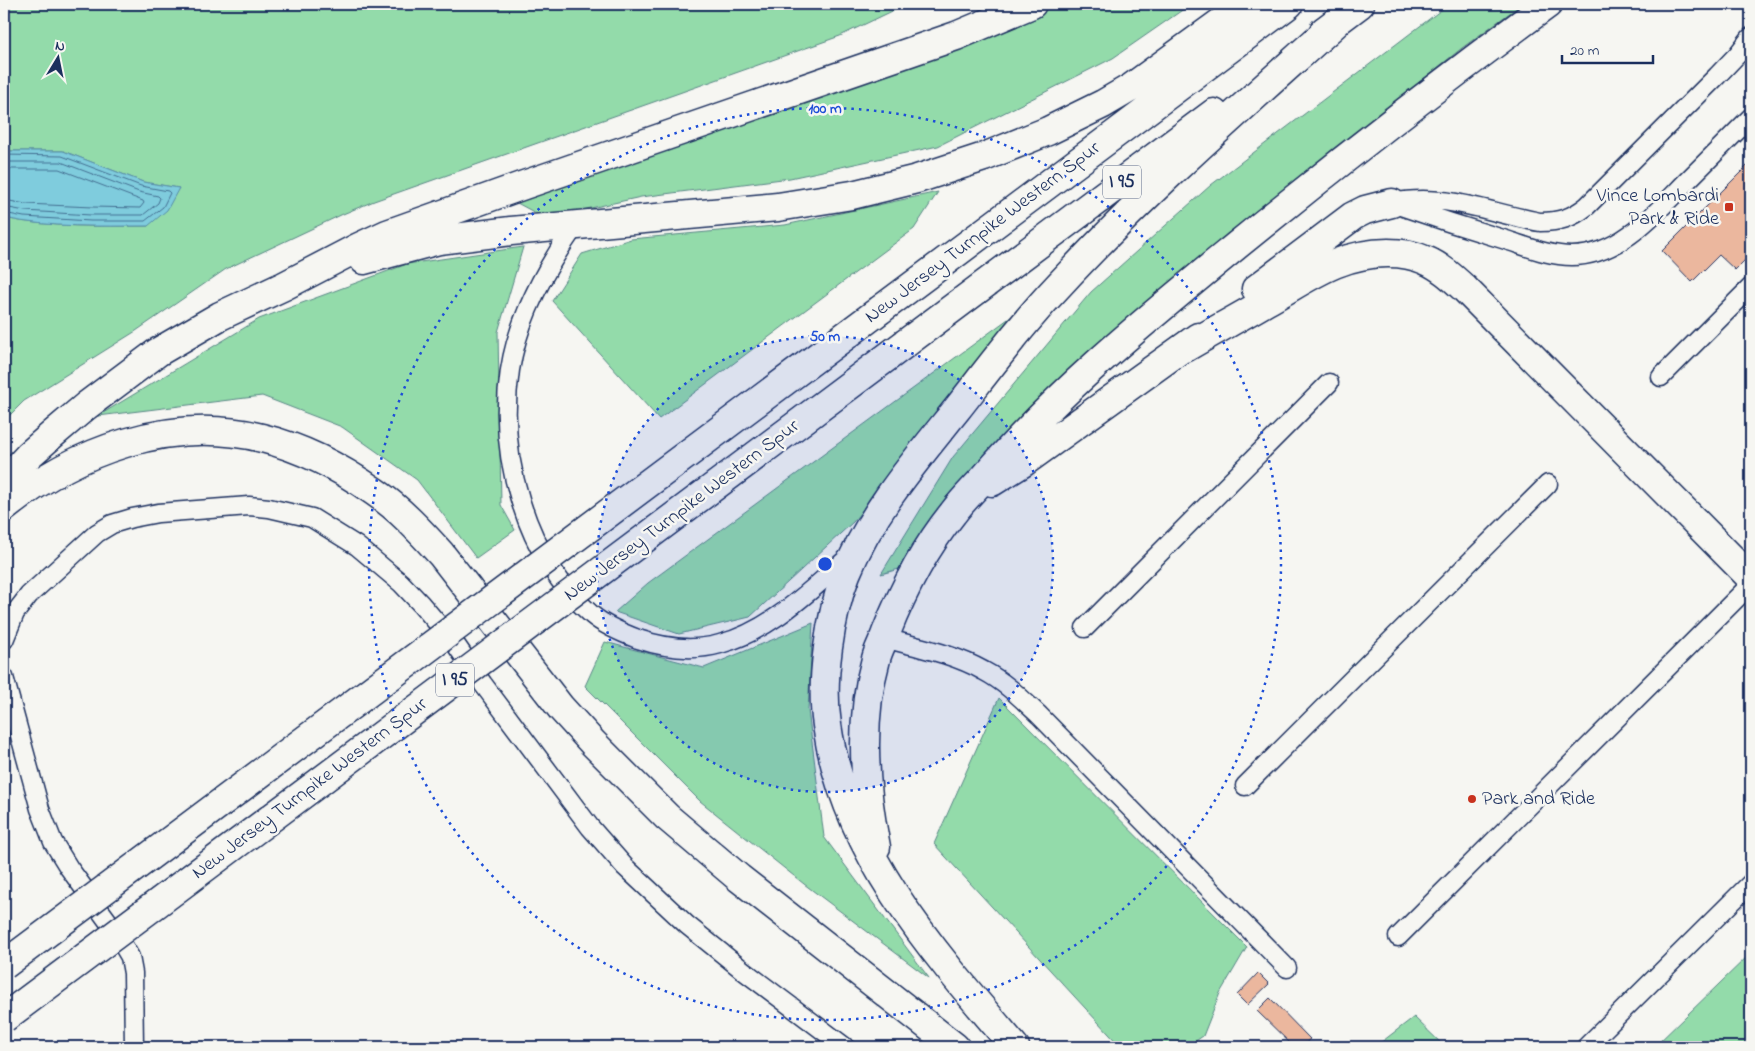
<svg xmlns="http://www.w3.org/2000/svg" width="1755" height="1051" font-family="'Indie Flower',sans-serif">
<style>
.green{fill:#93dbaa;stroke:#578584}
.water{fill:#7fccdd;stroke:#578daa}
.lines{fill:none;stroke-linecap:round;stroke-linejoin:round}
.shore{stroke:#436e91;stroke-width:1}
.building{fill:#ebb79e;stroke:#1b2f5e}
.lane-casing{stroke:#1b2f5e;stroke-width:21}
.highway-casing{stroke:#1b2f5e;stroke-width:31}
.lane{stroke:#f6f6f2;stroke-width:18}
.highway{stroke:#f6f6f2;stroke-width:28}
.highway-bridge-casing{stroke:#1b2f5e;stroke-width:31;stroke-linecap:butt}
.highway-bridge{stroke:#f6f6f2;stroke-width:28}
.ring{fill:none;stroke:#1d4ed8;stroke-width:2.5;stroke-dasharray:2.5 5}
.poi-dot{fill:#c8321e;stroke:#f6f6f2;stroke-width:2}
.labels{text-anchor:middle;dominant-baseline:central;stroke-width:5;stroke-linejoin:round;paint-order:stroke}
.shield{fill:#f6f6f2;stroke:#5d6b8a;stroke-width:1}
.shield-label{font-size:19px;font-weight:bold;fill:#1b2f5e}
.poi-label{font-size:20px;fill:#1b2f5e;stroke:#f6f6f2;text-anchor:end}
.street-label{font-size:20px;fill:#1b2f5e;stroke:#f6f6f2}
.centre{fill:#1d4ed8;stroke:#f6f6f2;stroke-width:2.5}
.ring-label{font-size:15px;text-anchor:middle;font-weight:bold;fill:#1d4ed8;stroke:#f6f6f2;stroke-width:5;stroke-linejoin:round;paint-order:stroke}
</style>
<rect width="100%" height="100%" fill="#f6f6f2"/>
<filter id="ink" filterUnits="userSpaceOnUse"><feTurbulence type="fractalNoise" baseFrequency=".02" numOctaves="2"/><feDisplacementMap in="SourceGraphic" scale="10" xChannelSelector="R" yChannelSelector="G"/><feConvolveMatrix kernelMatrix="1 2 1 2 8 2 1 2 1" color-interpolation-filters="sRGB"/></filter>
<g filter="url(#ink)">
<path class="green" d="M4 4H907L840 36 374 201 343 214 226 269 136 331 24 401 4 421V218C50 228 100 226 148 226L179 188 143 182 63 151H4Z
M1056 4H1191L1113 58 938 146 790 178 641 197 545 218 517 203 938 53Z
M1449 4H1522L1462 48 1142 305 946 497 899 569 881 574 953 457 1091 292 1211 185Z
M938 192 914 229 659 419 552 301 582 254 631 239 785 225Z
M523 247 498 332 501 505 515 530 476 558 417 480 342 427 262 396 98 416 259 319 407 264Z
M1023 308 853 522 750 617 679 634 615 612 648 583Z
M813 623 808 710 824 837 929 978 804 884 700 801 585 686 605 642 704 668Z
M999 698 1247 947 1220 993 1203 1036 1187 1047H1121L934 844Z
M1751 953V1047H1654Z
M1414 1017 1445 1047H1375Z"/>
<path class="water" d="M4 151H63L143 182 179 188 167 210 148 226C100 226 50 228 4 218Z"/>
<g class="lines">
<path class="shore" d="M4 155 62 156 141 186 168 191 170 193 163 207 145 221H91L24 217 4 213
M4 162H61L139 192 158 196 160 198 158 203 143 215H91L25 211 4 207
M4 169H59L143 201 144 203 140 208 92 207 26 204 4 200"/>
</g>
<path class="building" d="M1751 162V254L1735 270 1719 255 1692 282 1662 251Z
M1258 973 1269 984 1247 1005 1237 995Z
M1270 998 1310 1039 1301 1047H1294L1257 1011Z"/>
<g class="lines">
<g class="lane-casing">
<path id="lane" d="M1392 203C1445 192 1489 213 1540 222 1559 222 1572 218 1587 206L1717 76 1738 54 1751 37
M1395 204C1432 217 1469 229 1506 240 1528 247 1550 256 1572 256 1621 256 1658 210 1690 178 1710 158 1731 137 1751 117
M575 226C545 269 518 318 510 370 497 455 525 557 592 615 605 626 622 633 638 639 665 648 692 652 720 644 772 630 810 590 850 556
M1661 377 1751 287
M1085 628 1329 383
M884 638C918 647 954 654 984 671 1005 682 1022 699 1039 715L1287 968
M4 640 15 613 29 595 97 533 112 524 132 518 158 513 249 506 269 508 312 518 357 546 401 583 421 604 456 645 483 684 590 827 625 867 687 925 744 971 845 1047
M4 677 40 809 53 842 69 868 113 928 130 957 133 973 134 1047
M1245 786 1548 484
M1398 937 1751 584
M1586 1047 1751 883"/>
</g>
<g class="highway-casing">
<path id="highway" d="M1324 31 1360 4
M364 260 439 240 511 231 778 207 852 195 917 179 984 157 1048 131 1103 104 1132 87 1246 4
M1256 289 1353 216 1365 210 1392 203
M880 310 1289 4
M906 343 1214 113
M1185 348C1212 332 1240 317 1267 301 1308 278 1339 253 1388 253 1401 253 1414 255 1425 260 1440 266 1453 278 1465 289L1751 578
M4 482 29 455 53 434 86 406 158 352 220 316 284 286 359 247 387 234 524 185 956 36 1032 4
M992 482 1024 462 1198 337
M4 508C74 451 171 415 262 438 302 448 341 468 375 492 400 509 421 532 441 554L561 708 593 743 667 817 739 878 955 1047
M876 847C864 787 859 719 876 659 878 650 883 642 886 633 903 590 924 549 953 513 962 501 973 490 983 479 1058 391 1147 319 1236 246 1338 163 1442 82 1548 4
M1015 1047C934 953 845 853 827 725 820 681 830 615 846 574 871 512 916 460 957 409 990 367 1022 324 1059 285 1146 191 1243 107 1338 21"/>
</g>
<use href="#lane" class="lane"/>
<use href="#highway" class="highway"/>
<g class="highway-bridge-casing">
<path id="highway-bridge" d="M4 965 880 310
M4 1018 906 343"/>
</g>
<use href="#highway-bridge" class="highway-bridge"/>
</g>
</g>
<circle cx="825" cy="564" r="228" fill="#1d4ed8" fill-opacity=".12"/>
<g class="ring">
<circle cx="825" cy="564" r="228"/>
<circle cx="825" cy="564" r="456"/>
</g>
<g class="poi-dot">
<rect x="1724" y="202" width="10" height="10" rx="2.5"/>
<circle cx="1472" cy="799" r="5"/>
</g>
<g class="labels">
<g class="shield">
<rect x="1103" y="165.5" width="38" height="33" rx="4"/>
<rect x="436" y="663.5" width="38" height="33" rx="4"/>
</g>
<g class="shield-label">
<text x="1122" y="182">I 95</text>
<text x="455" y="680">I 95</text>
</g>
<g class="poi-label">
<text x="1719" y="196">Vince Lombardi<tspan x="1719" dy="23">Park &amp; Ride</tspan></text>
<text x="1482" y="799" text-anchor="start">Park and Ride</text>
</g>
<g class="street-label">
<text transform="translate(983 233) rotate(-37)">New Jersey Turnpike Western Spur</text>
<text transform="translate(682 511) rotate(-37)">New Jersey Turnpike Western Spur</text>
<text transform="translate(310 789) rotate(-37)">New Jersey Turnpike Western Spur</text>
</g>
</g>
<circle cx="825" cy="564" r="8" class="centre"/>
<g class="ring-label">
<text x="825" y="113">100 m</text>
<text x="825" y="341">50 m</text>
</g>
<rect width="1755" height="1051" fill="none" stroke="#f6f6f2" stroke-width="20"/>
<rect x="10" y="10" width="1735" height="1031" fill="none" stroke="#1b2f5e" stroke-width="2" filter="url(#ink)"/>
<g transform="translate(58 58) rotate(10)" stroke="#f6f6f2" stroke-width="4" paint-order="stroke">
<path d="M0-4L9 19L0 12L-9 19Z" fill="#1b2f5e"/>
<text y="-8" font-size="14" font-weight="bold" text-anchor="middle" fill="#1b2f5e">N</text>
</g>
<path d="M1562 55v8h91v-8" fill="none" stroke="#1b2f5e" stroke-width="2.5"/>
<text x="1570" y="55" font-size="15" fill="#1b2f5e" stroke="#f6f6f2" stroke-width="4" paint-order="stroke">20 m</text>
</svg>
